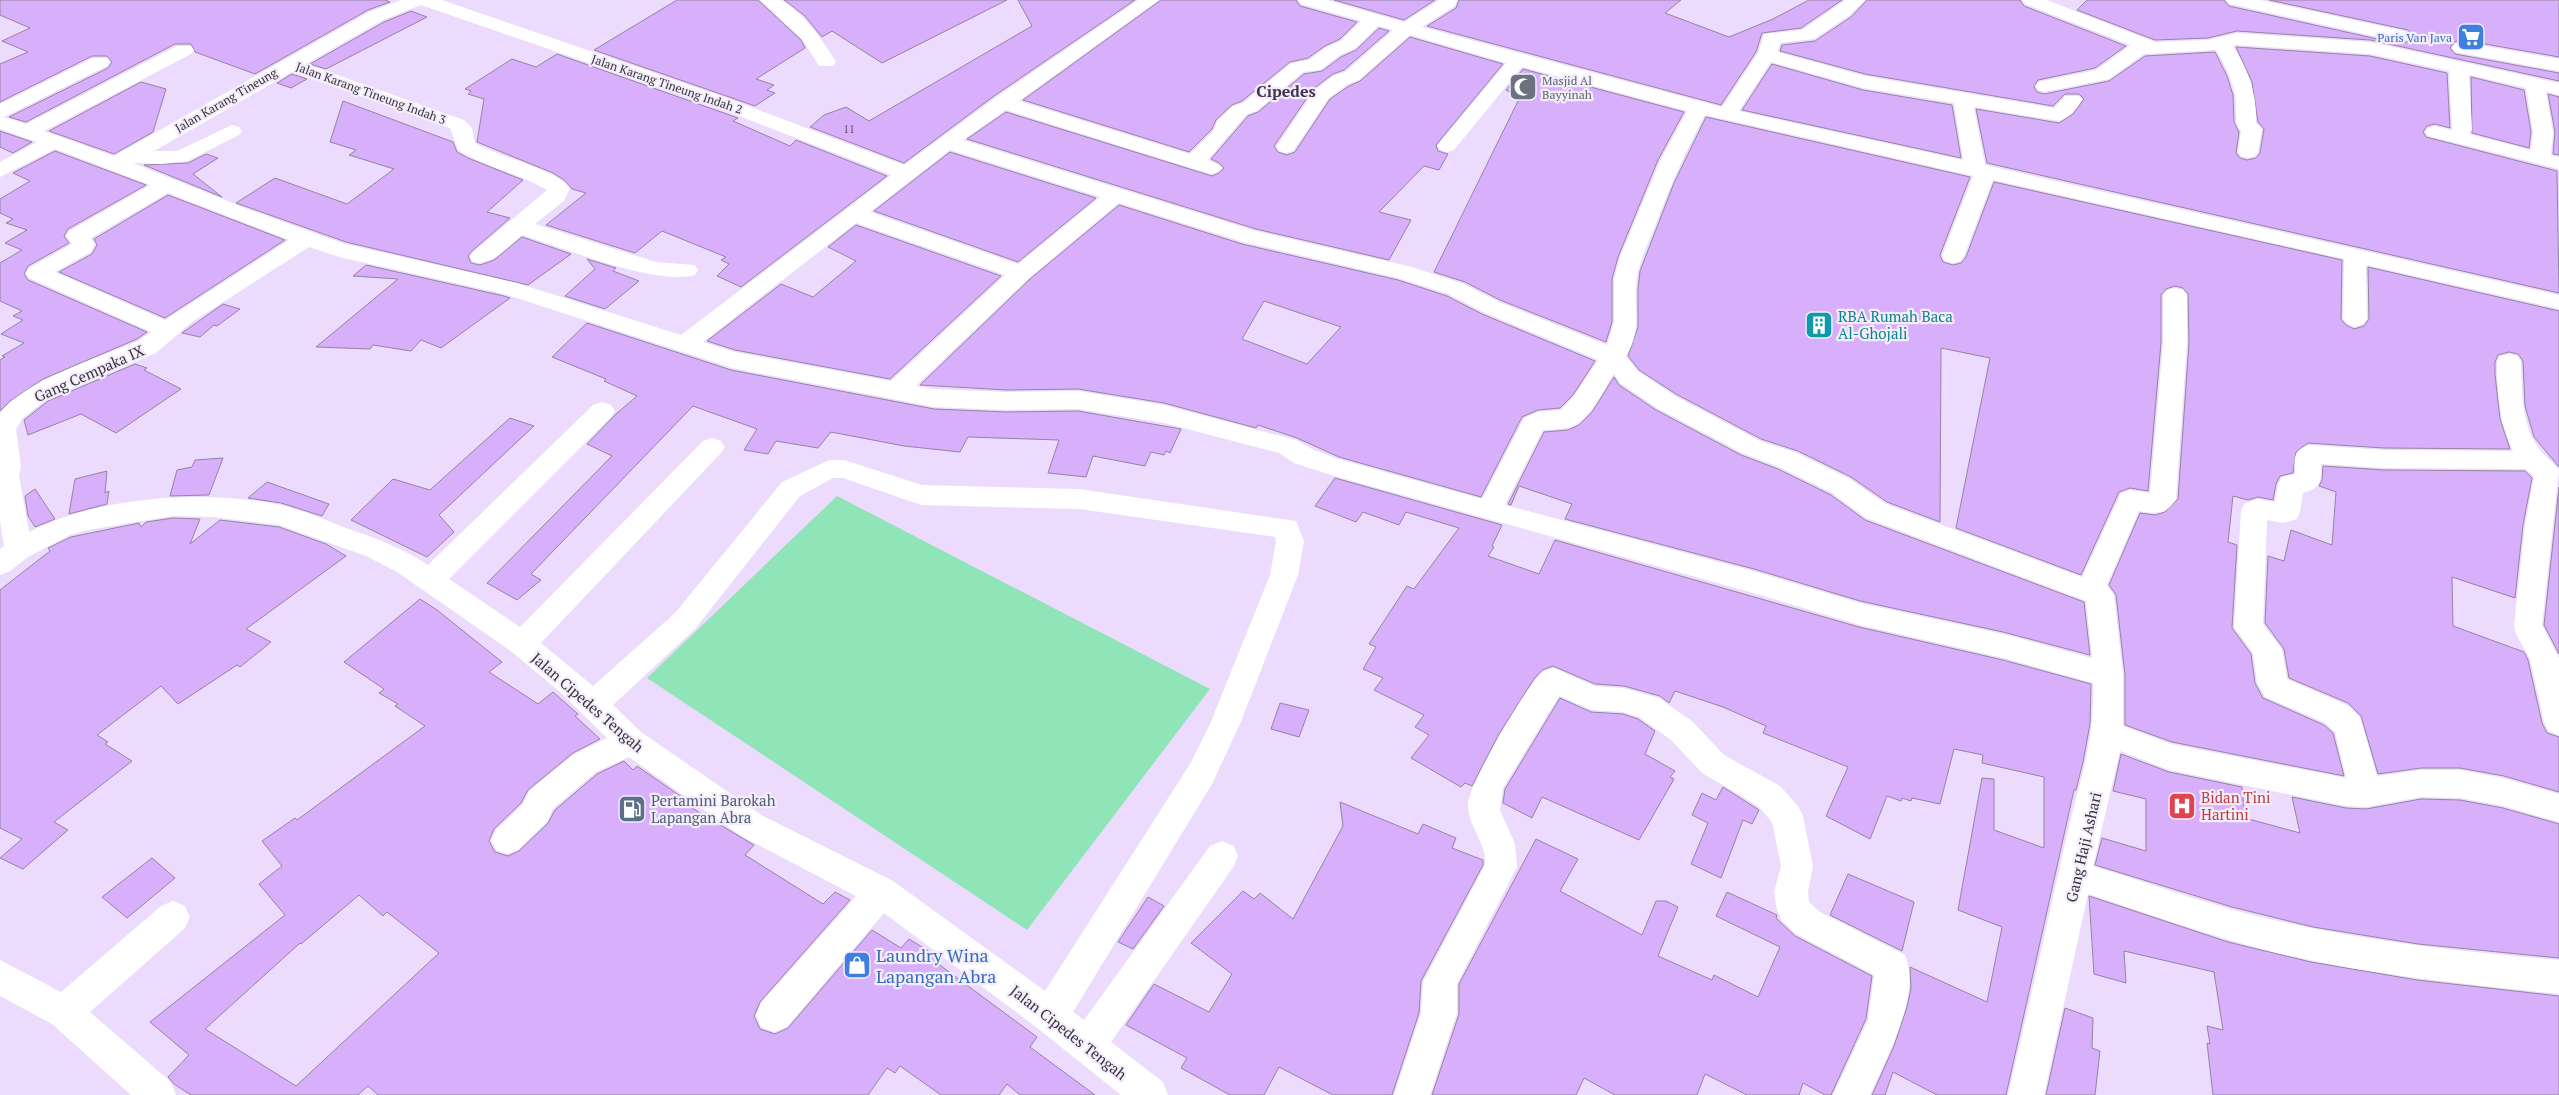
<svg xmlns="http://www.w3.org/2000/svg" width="2559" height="1095" font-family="'PT Serif',serif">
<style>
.green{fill:#8fe5b8}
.building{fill:#d8affa;stroke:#9484a1;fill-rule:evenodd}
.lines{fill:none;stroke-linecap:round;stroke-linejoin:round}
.minor{fill:#fff;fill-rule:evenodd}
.labels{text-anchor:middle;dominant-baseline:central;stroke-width:4.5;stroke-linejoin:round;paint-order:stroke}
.far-number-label{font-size:11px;fill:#5f506c}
.far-shop-label{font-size:12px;fill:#366cbe;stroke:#f4edfa;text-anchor:end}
.far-worship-label{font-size:12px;fill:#5b616d;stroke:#f4edfa;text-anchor:start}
.far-street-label{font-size:12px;fill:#37303d;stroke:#f4edfa}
.culture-label{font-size:15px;fill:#0d838f;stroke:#f4edfa;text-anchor:start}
.street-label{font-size:15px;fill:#37303d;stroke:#f4edfa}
.health-label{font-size:15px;fill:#be3a42;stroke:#f4edfa;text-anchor:start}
.service-label{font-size:15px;fill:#4e5e75;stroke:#f4edfa;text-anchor:start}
.far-district-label{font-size:16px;font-weight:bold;fill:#43354f;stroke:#f4edfa}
.near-shop-label{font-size:18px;fill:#366cbe;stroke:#f4edfa;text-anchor:start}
</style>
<rect width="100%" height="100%" fill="#ecdbfc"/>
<path class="green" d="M837 496 1210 689 1027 930 647 678Z"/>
<path class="building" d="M0 0H385L390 2 368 10 255 74 195 52 191 44H175L26 122 9 117 108 68 112 62 107 56H92L0 102V64L28 52 2 41 30 28 0 15Z
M677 0H758L801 40 805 48 756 79 774 85 767 90 775 93 755 106 594 50Z
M784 0H1007L882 63 832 31 822 37 805 16Z
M1018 0H1135L994 96 904 163 810 127 824 115 846 107 869 121 1032 26Z
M1161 0H1296L1300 6 1357 22 1340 39 1325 46 1308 58 1290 62 1242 101 1232 105 1216 120 1212 129 1189 152 1023 100Z
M1334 0H1435L1404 20Z
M1459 0H1681L1665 13 1729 37 1773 19 1809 0H1842L1801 28 1762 33 1756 52 1721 105 1427 26 1456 8Z
M1867 0H2020L2024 6 2126 46 2095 68 2038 80 2034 87 2037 92 2044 94 2109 81 2145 56 2215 52 2227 76 2233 95 2234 122 2239 132 2236 153 2240 158 2247 160 2256 158 2260 153 2264 129 2258 122 2252 82 2236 47 2370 56 2447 73 2450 128 2435 124 2427 126 2423 132 2426 137 2557 171 2559 293 1987 163 1976 109 2059 123 2073 114 2084 99 2079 94H2065L2053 106 1865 74 1780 51 1782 45 1815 41 1851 17Z
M2087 0H2224L2229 6 2400 44 2409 41 2411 35 2408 30 2269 0H2559V57L2462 40 2454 42 2450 48 2455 54 2559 73V81L2370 40 2237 31 2208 38 2155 40 2077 10Z
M411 11 427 17 326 69 310 64 384 22Z
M1379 28 1389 31 1344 70 1333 74 1313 89 1274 146 1278 152 1287 155 1295 152 1330 99 1349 86 1360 81 1410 37 1503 64 1436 145 1438 151 1448 154 1439 170 1424 166 1379 212 1411 220 1389 260 1256 229 967 139 1006 112 1212 176 1219 173 1224 168 1219 163 1211 159 1248 116 1258 112 1304 74 1322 71 1341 57 1356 50Z
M557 54 738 118 733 121 790 146 796 140 887 176 741 287 717 276 729 264 721 260 726 257 662 231 635 253 546 225 586 193 572 189 564 180 553 173 477 142 484 99 468 94 471 91 465 89 512 59 536 67Z
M1772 64 1863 90 1952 105 1961 158 1742 110Z
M1523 69 1684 112 1658 160 1618 257 1612 279V322L1606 342 1500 300 1465 282 1434 272 1520 97 1506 90Z
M292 74 307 79 291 88 277 83Z
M2471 77 2524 90 2531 132 2529 148 2472 133Z
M141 82 166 89 153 132 114 154 49 131Z
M2548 94 2559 97V155L2553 154 2555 132Z
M343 101 453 142 457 152 468 158 523 180 487 212 510 218 472 251 468 256 471 263 480 265 494 260 522 237 571 254 528 285 346 242 236 203 275 178 347 204 394 169 349 155 356 150 330 142Z
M1706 117 1970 177 1940 255 1943 262 1953 265 1961 263 1966 257 1994 182 2342 260 2341 319 2346 325 2354 329 2364 326 2369 319 2368 267 2559 311V467L2534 437 2525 406 2523 361 2518 354 2509 352 2498 355 2495 362V374L2500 419 2510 449 2384 448 2308 443 2296 452 2293 473 2280 476 2276 484 2273 500 2258 497 2248 500 2233 496 2228 542 2237 545 2232 628 2251 654 2255 683 2263 698 2324 725 2333 733 2344 776 2172 742 2125 725V675L2116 595 2109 585 2140 513 2155 515 2165 512 2178 499 2189 343 2188 294 2183 288 2175 286 2166 289 2161 295V343L2148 491 2130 488 2119 492 2081 575 1956 528 1990 358 1941 348 1940 522 1887 502 1851 477 1798 451 1761 439 1676 394 1639 370 1628 356 1638 327V289L1640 271 1674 183Z
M0 131 32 142 13 153 0 147Z
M55 151 146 185 68 229 64 236 69 243 28 266 24 274 28 280 147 332 137 339 43 379 10 401 0 411V360L5 357 2 356 24 343 1 334 23 320 13 316 22 311 0 301V263L22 250 5 243 27 230 6 223 13 219 0 213V199L30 181 13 173Z
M950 152 1096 198 1018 262 874 211Z
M206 154 218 158 193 174 222 197 144 165 188 163Z
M168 195 285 240 165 318 59 272 92 254 97 245 94 239Z
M1119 205 1242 244 1398 280 1447 296 1482 314 1595 361 1573 395 1560 408 1538 410 1522 417 1481 497 1339 457 1297 438 1258 425 1256 428 1164 403 1078 389 1007 390 920 385 1030 279ZM1264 301 1341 327 1307 364 1242 339Z
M856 225 1001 276 890 379 735 350 707 341 781 284 813 297 856 261 828 247Z
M587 259 616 268 613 271 639 281 605 309 565 296 595 269Z
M366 265 504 296 510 298 441 348 421 340 411 351 373 345 370 349 316 347 398 279 353 276Z
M223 304 240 309 217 326 214 325 200 337 182 333Z
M587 323 731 370 934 409 1007 412 1078 411 1181 429 1170 453 1166 451 1164 455 1151 452 1145 466 1093 456 1086 477 1048 473 1059 440 968 437 960 452 904 446 831 432 818 448 776 441 768 454 744 450 757 429 693 406 531 574 541 580 517 600 487 583 612 456 587 444 616 414 637 396 604 381 606 379 552 357Z
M135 364 147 368 144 370 181 389 116 433 81 414 28 435 24 420 48 401Z
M1614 377 1619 385 1656 410 1741 455 1778 469 1831 495 1865 520 2084 602 2090 655 2003 632 1860 601 1754 569 1565 519 1572 504 1519 486 1511 505 1508 504 1544 432 1568 430 1579 425 1592 412Z
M510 418 534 426 439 515 454 532 427 557 351 520 393 479 430 490Z
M223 458 209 495 170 496 177 470 192 467 195 460Z
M2323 466 2384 470 2525 471 2532 478 2523 525 2515 598 2452 577 2453 626 2524 652 2528 660 2542 723 2547 733 2559 737V792L2504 776 2460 768H2421L2378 774 2361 716 2348 703 2289 678 2284 649 2265 623 2268 556 2284 561 2291 530 2332 545 2336 492 2319 486 2322 480Z
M107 471 105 493 109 491 107 504 69 514 75 479Z
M1335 478 1502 525 1492 546 1494 547 1488 556 1539 574 1555 540 1859 627 2003 660 2091 684 2090 724 2083 762 2076 790H2074L2006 1095H1937L1893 1072 1885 1095H1872L1894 1046 1907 1007 1911 988 1910 967 1987 1002 2002 927 1958 910 1982 778 1994 779V830L2044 848V777L1982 763 1983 755 1954 749 1940 804 1912 798 1911 801 1902 798 1901 801 1887 796 1870 839 1826 816 1848 767 1763 733 1766 726 1723 707 1675 691 1669 703 1660 696 1624 686 1595 684 1553 666 1542 670 1534 679 1499 734 1472 786 1465 783 1461 787 1411 758 1429 735 1415 727 1424 715 1374 690 1383 678 1363 669 1376 647 1369 644 1407 586 1414 589 1459 528 1406 512 1399 525 1363 512 1356 522 1315 506Z
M267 482 329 504 322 516 281 503 248 498Z
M2559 487V654L2544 625Z
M35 489 55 519 35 527 28 516 25 496Z
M173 518 200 519 190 544 220 520 279 527 326 544 346 556 246 629 271 642 240 667 237 665 178 704 161 686 97 735 108 742 105 744 132 761 54 822 68 830 23 869 0 858 22 839 0 828V590L50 551 48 548 71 537 139 523 141 527 146 522Z
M420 599 437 610 502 662 489 672 538 704 553 692 578 714 575 716 600 739 573 753 528 790 521 803 494 829 489 841 495 852 508 856 519 851 548 823 555 810 597 774 624 761 633 770 637 766 689 802 687 805 754 845 745 855 823 904 835 892 850 900 760 1002 754 1016 760 1029 775 1034 788 1028 872 930 901 948 909 939 940 958 937 963 1037 1037 1030 1047 1095 1095H1020L1007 1084 999 1095H941L900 1066 895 1073 887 1068 868 1095H378L368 1086 358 1095H191L174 1084 168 1077 189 1055 150 1022 285 915 259 884 282 866 262 841 295 818 297 820 425 726 395 706 398 704 379 693 384 689 344 662ZM359 895 383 916 387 912 439 953 296 1086 205 1029 300 943 301 944Z
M1560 698 1591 712 1623 714 1638 719 1655 731 1645 754 1675 771 1670 777 1674 779 1639 840 1542 797 1532 818 1503 803 1505 789Z
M1280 703 1309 710 1299 737 1271 729Z
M2121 754 2169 772 2242 787 2245 818 2300 833 2292 797 2346 808 2366 809 2421 799 2460 800 2503 808 2559 824V958L2418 944 2313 927 2232 907 2095 865 2102 838 2146 851V799L2113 791Z
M1723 787 1759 810 1752 824 1743 820 1721 878 1691 864 1708 823 1692 815 1702 793 1716 800Z
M1340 802 1418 834 1423 824 1456 838 1452 848 1483 860V865L1421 981 1419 1013 1392 1095H1333L1279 1067 1264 1095H1230L1181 1068 1187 1058 1126 1025 1154 984 1209 1012 1232 974 1191 943 1243 891 1254 899 1260 893 1293 919 1343 826Z
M1536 839 1578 859 1560 891 1642 935 1656 901H1666L1678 907 1658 956 1712 980 1714 975 1758 997 1780 947 1716 916 1727 892 1777 915 1776 918 1795 936 1872 976 1866 1019 1831 1095H1825L1803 1083 1799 1095H1747L1705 1074 1697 1095H1615L1584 1078 1576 1095H1432L1459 1014V984Z
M152 858 175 878 127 918 102 897Z
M1848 874 1914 902 1902 951 1830 915Z
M2089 896 2228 942 2311 962 2417 980 2559 996V1095H2213L2207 1043 2210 1044 2207 1026 2223 1030 2214 972 2124 951 2126 983 2094 974Z
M1148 897 1164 906 1133 949 1118 942Z
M2065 1008 2093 1018 2092 1048 2100 1051 2095 1095H2046Z"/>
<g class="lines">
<path class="minor" d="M401 0H442L730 99 904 165 995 98 1138 0H1159L1019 101 1190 154 1214 130 1217 121 1233 106 1243 103 1291 63 1309 60 1326 47 1341 41 1361 21 1301 4 1298 0H1327L1404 22 1439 0H1457L1455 6 1422 27 1722 107 1758 53 1764 34 1802 30 1845 0H1865L1850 15 1814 39 1780 43 1778 52 1865 76 2054 108 2065 96H2079L2082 100C2076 109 2069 118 2059 121L1974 107 1985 165 2559 295V309L2366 265 2367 319 2363 324 2355 327 2347 324 2343 319 2344 259 1993 180 1964 256 1961 261 1953 263 1945 261 1942 256 1973 176 1705 115C1686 151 1670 186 1656 224 1649 241 1640 259 1637 278 1632 307 1644 327 1626 356L1638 371 1675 396 1760 441 1797 453 1850 479 1886 504 2082 577 2121 493 2130 490 2150 493 2163 343V295L2167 290 2175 288 2183 290 2187 295V343L2176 499C2167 515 2155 514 2139 511L2107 585 2114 595 2123 675V726L2171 744 2346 778 2335 732 2325 723 2265 697 2257 683 2253 653 2234 627 2241 510 2245 503 2258 499 2275 502 2278 484 2282 477 2295 474C2294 459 2293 450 2309 445L2384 450 2513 451C2499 422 2497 393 2497 362L2500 356 2509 354 2518 356 2521 362C2522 389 2521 424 2538 447 2544 456 2553 462 2559 470L2542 625 2559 658V735L2548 731 2544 722 2530 659 2516 634 2514 625 2525 525 2534 477 2526 469 2384 468 2321 464C2322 481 2321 488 2303 493L2300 512 2297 519 2283 523 2267 520 2263 624 2282 649 2287 679 2347 705 2360 717 2377 776 2421 770H2460L2503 778 2559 794V822L2503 806 2460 798 2421 797 2366 807 2346 806 2169 770 2120 751 2093 866C2155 885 2215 907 2278 921 2371 942 2465 952 2559 960V994C2464 984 2369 975 2277 953 2212 937 2150 914 2088 894L2044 1095H2008C2028 1010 2047 925 2066 839 2079 782 2095 743 2093 683L2003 658 1860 625 1753 593 1331 475 1294 463 1279 453 1164 423 1078 409 1007 410 934 407 732 368 504 294 339 257 309 247 192 322 156 353 47 399 23 418 16 429 21 466 19 475 29 532C99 496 204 489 281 505 303 510 325 520 346 528 375 538 403 548 428 565L593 405 602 402 611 405 615 411 611 417 449 579 520 627 703 441 712 438 721 441 725 447 721 453 541 643 593 686 675 613 782 482 829 460H844L922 485 1079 489 1296 521 1304 541 1298 575 1240 724 1212 784 1073 1012 1084 1020 1210 846 1222 841 1234 846 1238 856 1234 866 1111 1042 1163 1082 1168 1095H1121L1036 1027 884 913 787 1027 774 1032 761 1027 756 1015 761 1003 856 896 741 836 629 757 596 772 553 809 547 822 518 850 507 854 496 850 491 840 496 830 523 804 529 791 574 754 607 738 559 691 512 652 397 572 366 556 279 525 212 517 173 516 88 530 70 535 28 557 10 571 0 575V549L4 546 0 522V414C22 381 101 357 138 341L151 332 29 278 26 273 29 268 72 244 66 236 69 231 150 185 55 149 0 177V162L37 142 0 129V104L93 58H107L110 62 107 66 4 117 26 124 177 46H191L194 50 191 54 44 131 114 156 369 12ZM421 5 716 107 891 175 681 335 517 283 345 244 245 208 133 163 161 164 188 161 239 135 242 131 239 127 232 125 177 151H154L292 72 450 128 458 150C486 168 519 173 547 190L473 252 470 257 473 262C492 267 508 246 522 235 565 248 654 286 695 275L698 270 695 265 656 262 535 224 564 201 570 188C556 169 498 157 475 143L472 128 464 120 306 64 383 20ZM1378 26 1393 30 1345 72 1334 75 1315 90 1276 147 1279 151 1286 153 1293 151 1329 98 1348 84 1359 80 1410 35 1506 63 1440 142 1437 146 1440 150 1447 152 1454 150 1522 67 1687 111 1660 161 1620 257 1614 279V322L1607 345 1499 302 1464 284 1412 267 1256 231 963 140 1006 110 1204 172 1211 174 1218 172 1222 168 1218 164 1208 160 1247 114 1257 111 1303 72 1321 70 1340 55 1355 49ZM1771 62 1863 88 1954 103 1963 160 1739 111ZM950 150 1100 197 1018 264 870 212ZM168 193 289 240 165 320 55 272 91 252 95 244 91 238ZM1119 203 1243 242 1398 278 1448 294 1483 312 1598 360 1574 396 1561 410 1538 412 1524 418 1482 499 1338 459 1312 449 1296 440 1164 405 1078 391 1007 392 934 389 916 386 1029 278ZM856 223 1005 275 891 381 735 352 703 342ZM1614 374 1620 383 1657 408 1742 453 1779 467 1832 493 1866 518 2086 601 2092 658 2003 634 1860 603 1753 571 1505 505 1543 430C1552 429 1562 430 1571 427 1591 419 1603 391 1614 374ZM833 478H843L921 505 1079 509 1275 537 1276 541 1270 575 1210 724 1190 764 1045 991 893 881 763 816 641 732 613 705 695 629 800 496Z
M760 0C766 0 774 0 780 0 798 5 827 46 836 62L833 66H819L802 39Z
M2022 0H2047L2155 42 2208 40 2237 33 2370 42 2559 83V95L2546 92 2553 132 2551 155 2559 157V169L2428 136 2425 132 2428 128 2435 126 2452 130 2449 71 2370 54 2237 45 2233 46C2248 70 2257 93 2256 123L2262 129 2258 152 2255 156 2248 158 2241 156 2238 152 2241 131C2233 124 2237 112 2236 102 2234 83 2226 66 2216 50L2144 54 2109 79 2045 92 2038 90 2035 86 2038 82 2096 70 2130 45 2025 4ZM2469 75 2526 88 2533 132 2531 150 2469 134 2472 130Z
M2226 0H2260L2400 30 2407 32 2409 36 2407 40 2400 42 2235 5 2229 4Z
M2462 42 2559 59V71L2455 52 2452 48 2455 44Z
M1554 668 1595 686 1623 688 1659 698 1693 722 1724 755 1780 786 1798 806 1803 816 1813 866 1808 892 1809 902 1820 912 1905 955C1922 994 1886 1059 1870 1095H1833L1868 1020 1874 975 1796 934 1782 921 1777 910 1774 892 1781 866 1772 822 1758 806 1702 773 1671 740 1639 717 1623 712 1592 710 1559 696 1503 788 1500 810 1515 844 1517 867 1457 984V1013L1430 1095H1394L1421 1013 1423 982 1485 865C1487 842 1467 826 1468 803 1469 785 1528 682 1543 672 1546 670 1551 669 1554 668Z
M173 901 185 906 190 917 185 928 90 1012 171 1082 176 1095H131L52 1024 0 996V960L61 992 161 906Z"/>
</g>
<defs>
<g id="supermarket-square" transform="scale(1.4375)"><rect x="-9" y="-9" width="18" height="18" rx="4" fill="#3f7fe0" stroke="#f4edfa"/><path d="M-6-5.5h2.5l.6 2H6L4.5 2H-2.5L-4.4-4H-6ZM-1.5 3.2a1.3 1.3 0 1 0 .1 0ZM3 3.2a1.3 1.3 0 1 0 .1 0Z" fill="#fff"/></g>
<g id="mosque-square" transform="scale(1.4375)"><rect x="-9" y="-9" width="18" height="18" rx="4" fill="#6b7280" stroke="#f4edfa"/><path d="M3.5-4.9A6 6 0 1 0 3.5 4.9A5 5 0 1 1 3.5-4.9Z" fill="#fff"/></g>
<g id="building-square" transform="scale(1.4375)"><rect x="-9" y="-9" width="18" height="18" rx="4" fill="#0f9aa8" stroke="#f4edfa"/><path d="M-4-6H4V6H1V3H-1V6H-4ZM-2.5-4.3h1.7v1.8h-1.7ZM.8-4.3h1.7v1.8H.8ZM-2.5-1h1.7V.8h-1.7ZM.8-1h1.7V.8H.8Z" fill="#fff"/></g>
<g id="hospital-square" transform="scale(1.4375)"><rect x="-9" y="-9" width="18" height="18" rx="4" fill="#e0444e" stroke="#f4edfa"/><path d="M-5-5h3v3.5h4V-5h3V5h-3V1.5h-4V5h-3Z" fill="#fff"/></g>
<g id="fuel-square" transform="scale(1.4375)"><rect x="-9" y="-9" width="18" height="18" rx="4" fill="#5c6f8a" stroke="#f4edfa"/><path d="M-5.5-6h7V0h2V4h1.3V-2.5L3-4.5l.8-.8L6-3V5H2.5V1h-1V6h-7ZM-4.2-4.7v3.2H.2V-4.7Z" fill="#fff"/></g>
<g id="shop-square" transform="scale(1.4375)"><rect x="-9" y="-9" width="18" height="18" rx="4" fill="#3f7fe0" stroke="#f4edfa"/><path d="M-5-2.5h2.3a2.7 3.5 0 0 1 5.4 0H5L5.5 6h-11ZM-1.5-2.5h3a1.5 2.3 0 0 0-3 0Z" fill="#fff"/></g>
</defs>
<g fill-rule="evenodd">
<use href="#supermarket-square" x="2471" y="37"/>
<use href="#mosque-square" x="1523" y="87"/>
<use href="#building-square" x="1819" y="325"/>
<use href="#hospital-square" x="2182" y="806"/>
<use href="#fuel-square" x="632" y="809"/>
<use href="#shop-square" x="857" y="965"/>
</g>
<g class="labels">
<g class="far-number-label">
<text x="849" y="129">11</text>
</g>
<g class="far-shop-label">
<text x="2452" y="37">Paris Van Java</text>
</g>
<g class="far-worship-label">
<text x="1542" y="80">Masjid Al<tspan x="1542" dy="14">Bayyinah</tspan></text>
</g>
<g class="far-street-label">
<text transform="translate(667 84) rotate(19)">Jalan Karang Tineung Indah 2</text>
<text transform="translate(371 93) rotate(20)">Jalan Karang Tineung Indah 3</text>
<text transform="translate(226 100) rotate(-30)">Jalan Karang Tineung</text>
</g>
<g class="culture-label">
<text x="1838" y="316">RBA Rumah Baca<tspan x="1838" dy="17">Al-Ghojali</tspan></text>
</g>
<g class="street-label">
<text transform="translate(89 373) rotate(-24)">Gang Cempaka IX</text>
<text transform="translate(588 702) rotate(41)">Jalan Cipedes Tengah</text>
<text transform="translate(2083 847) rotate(-77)">Gang Haji Ashari</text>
<text transform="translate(1069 1032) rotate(38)">Jalan Cipedes Tengah</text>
</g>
<g class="health-label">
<text x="2201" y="797">Bidan Tini<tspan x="2201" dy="17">Hartini</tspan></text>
</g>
<g class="service-label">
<text x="651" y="800">Pertamini Barokah<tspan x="651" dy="17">Lapangan Abra</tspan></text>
</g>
<g class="far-district-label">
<text x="1286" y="91">Cipedes</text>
</g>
<g class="near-shop-label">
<text x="876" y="955">Laundry Wina<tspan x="876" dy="21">Lapangan Abra</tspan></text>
</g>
</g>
</svg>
